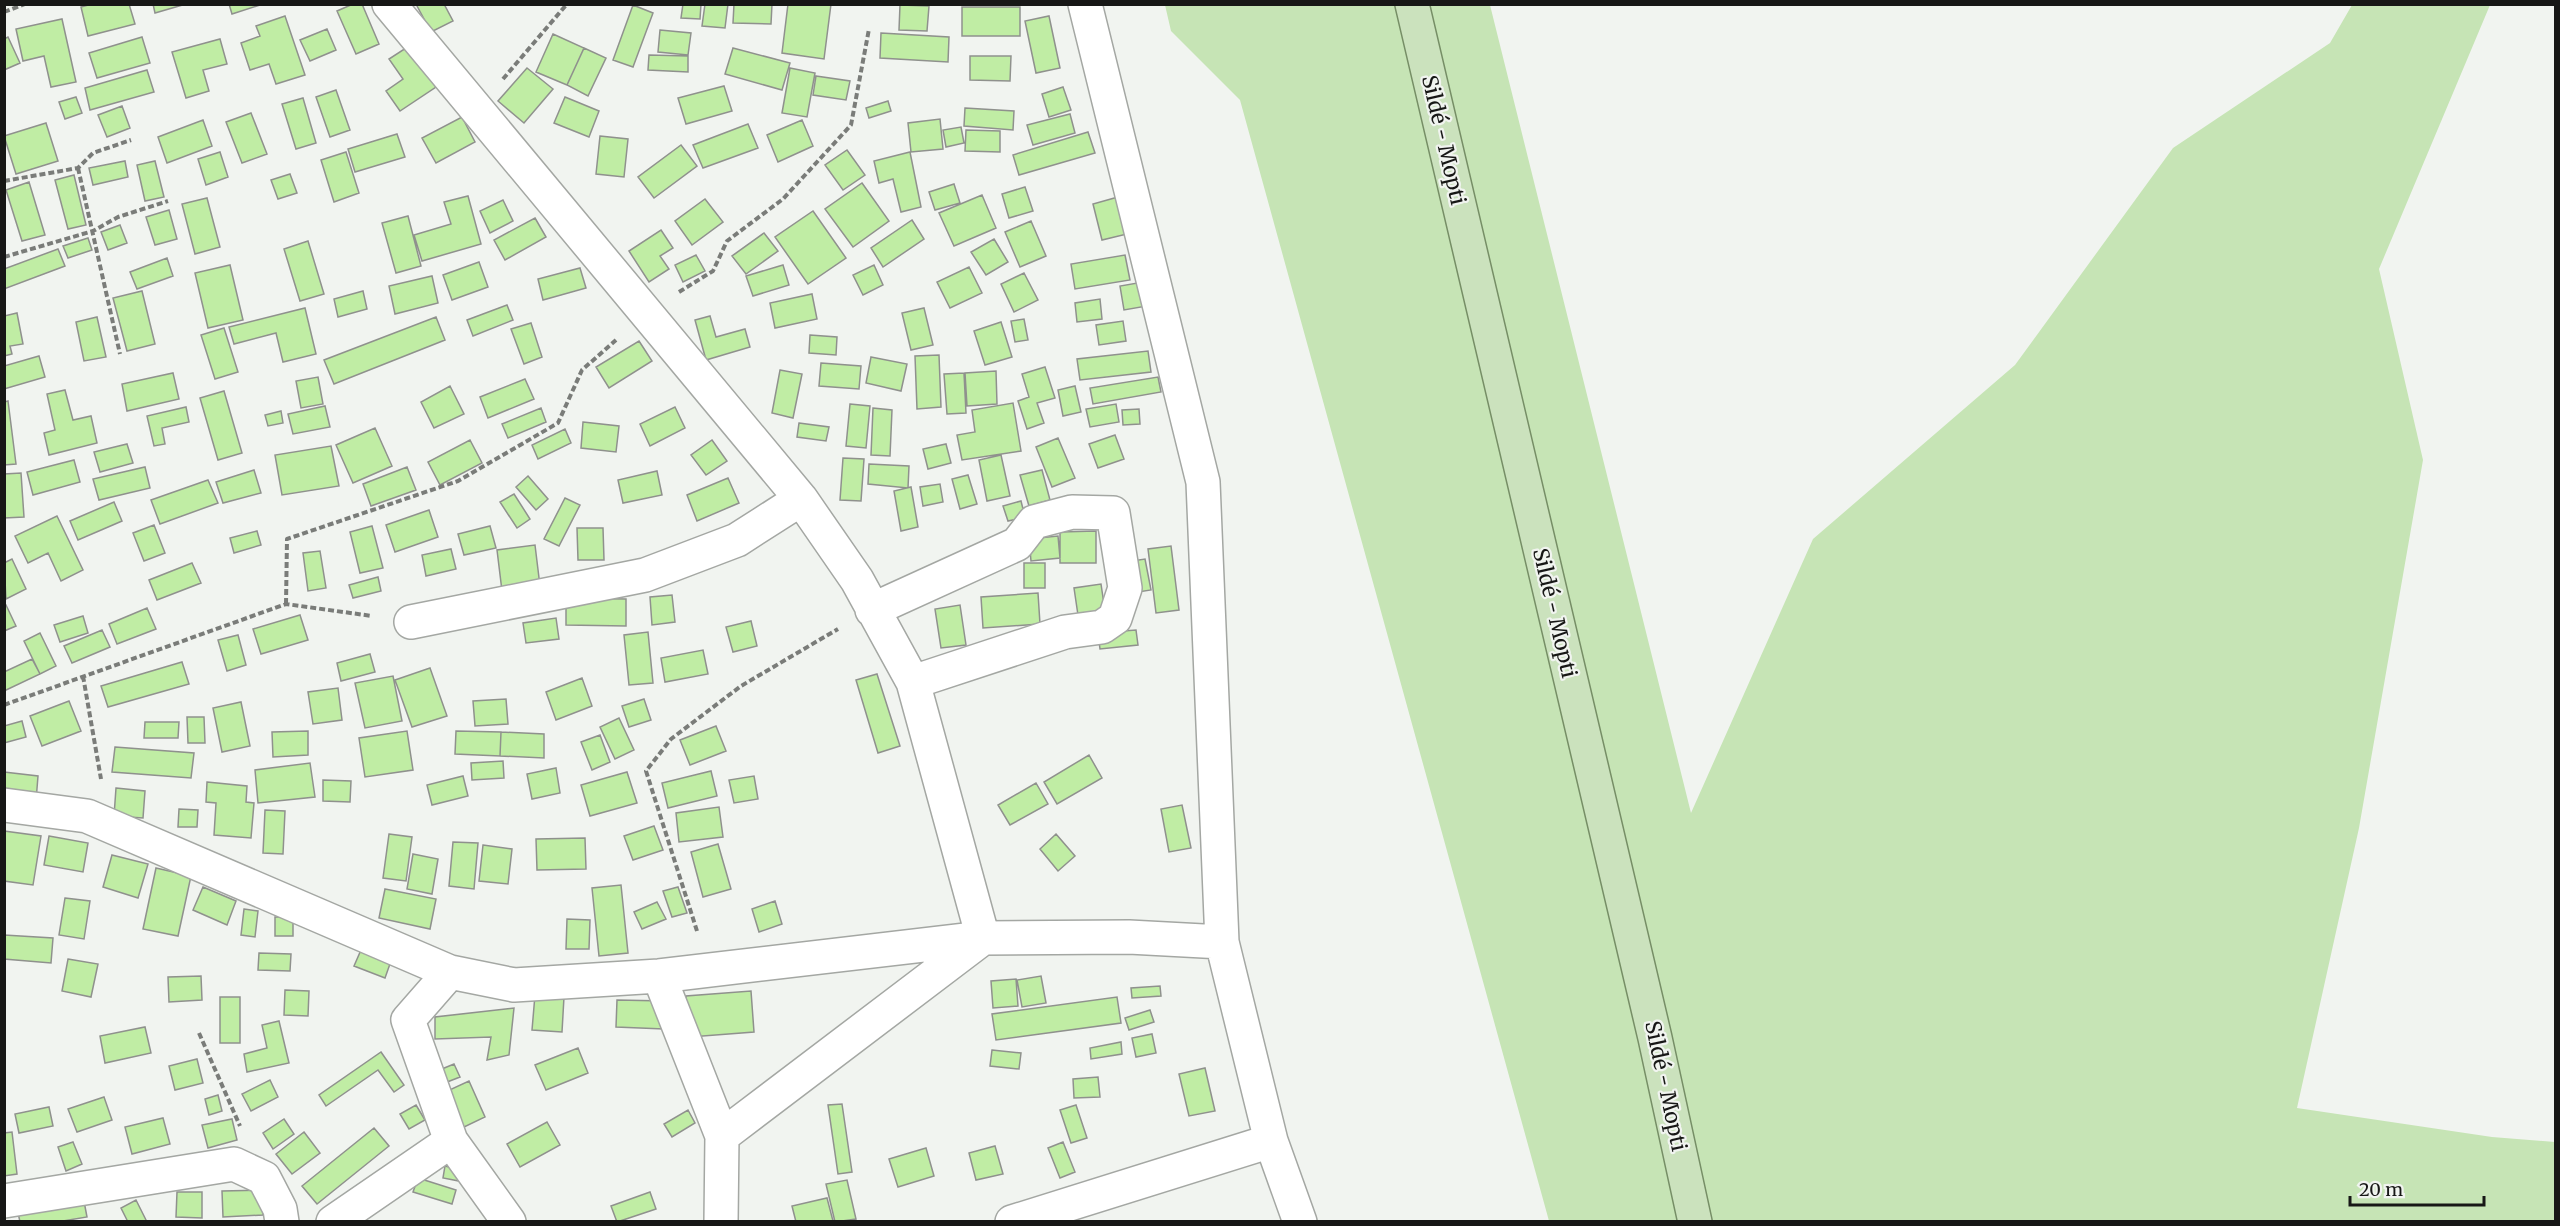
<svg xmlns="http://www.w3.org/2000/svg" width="2560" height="1226" font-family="Merriweather,serif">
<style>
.green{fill:#c6e4b5}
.building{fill:#c0eda4;stroke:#8f918d;stroke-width:1.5}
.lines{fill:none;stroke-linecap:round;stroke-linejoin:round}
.minor-casing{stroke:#a4a7a3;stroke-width:36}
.major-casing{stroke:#768e66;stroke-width:36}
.path{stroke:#7a7c79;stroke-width:4;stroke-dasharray:6 3;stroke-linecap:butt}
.minor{stroke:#fff;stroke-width:33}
.major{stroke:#cbe2bd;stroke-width:33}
.labels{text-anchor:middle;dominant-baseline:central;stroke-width:4.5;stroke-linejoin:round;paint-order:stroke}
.street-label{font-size:21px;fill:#171716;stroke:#f1f4f0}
</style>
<rect width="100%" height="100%" fill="#f1f4f0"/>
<path class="green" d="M1165 5H1490L1691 813 1813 539 2015 365 2173 148 2330 43 2352 5H2490L2379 269 2423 460 2359 828 2297 1108 2492 1137 2555 1142V1221H1549L1240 100 1171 31Z"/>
<path class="building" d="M92 4H129L135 24 88 36 81 7Z
M153 4H186L155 13Z
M229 4H263L232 14Z
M353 4H362L379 44 356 54 337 11Z
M416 4H444L453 21 431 32Z
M683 4H701L700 19 681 18Z
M705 4H728L725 28 702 26Z
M734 4H772L771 24 733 23Z
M788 4H831L824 59 782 53Z
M633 5 653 13 633 67 613 60Z
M900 5 929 6 927 31 899 30Z
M962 7H1020V36H962Z
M285 16 305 75 276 84 269 64 250 70 241 43 260 36 256 26Z
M1049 16 1060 68 1036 73 1025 21Z
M62 19 76 82 51 87 44 56 23 61 16 29Z
M327 29 336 50 310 61 300 40Z
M660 30 691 33 688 55 658 52Z
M881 33 949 37 948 62 880 58Z
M553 34 584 48 567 85 536 72Z
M8 37 20 63 4 70V39Z
M142 37 150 63 97 78 89 53Z
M220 39 227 64 203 70 209 91 186 98 172 52Z
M409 46 436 87 400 111 386 91 403 79 389 59Z
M584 48 606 58 588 96 567 85Z
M733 48 790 63 782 90 725 74Z
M649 55 688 56V72L648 70Z
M970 56H1011L1010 81 970 80Z
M527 68 553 89 524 123 498 101Z
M790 68 815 73 807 117 782 113Z
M147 70 154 92 90 110 85 88Z
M816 76 850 81 846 100 813 95Z
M724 86 732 111 686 124 678 98Z
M1063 87 1071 110 1049 117 1042 94Z
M336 90 350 130 330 137 316 97Z
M76 97 82 113 65 119 59 102Z
M565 97 599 111 589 137 554 123Z
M303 98 316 143 296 149 282 104Z
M888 101 891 111 869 118 866 108Z
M122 106 130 128 107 137 98 115Z
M965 108 1014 111 1013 130 964 126Z
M251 113 267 154 242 163 226 122Z
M1070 114 1075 133 1033 145 1027 125Z
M462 117 475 142 436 163 422 138Z
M940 119 943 149 911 152 908 123Z
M203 120 212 146 167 163 158 137Z
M802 120 813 146 778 162 767 135Z
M46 123 58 161 16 174 4 136Z
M748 124 758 148 703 168 693 145Z
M961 127 964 143 946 147 943 130Z
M966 130 1000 131V152L965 151Z
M1088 132 1095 153 1019 175 1013 155Z
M397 134 405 157 355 172 348 149Z
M600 136 628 139 624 177 596 174Z
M681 145 697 166 654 198 638 177Z
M847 150 865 175 843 190 825 165Z
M220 152 228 177 206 185 198 159Z
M346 152 359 193 334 202 321 160Z
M910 152 921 207 901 212 893 179 879 183 874 161Z
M125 161 128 177 93 185 89 168Z
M155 161 164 197 145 201 137 165Z
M290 174 297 193 278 199 271 180Z
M74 175 86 225 68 229 55 180Z
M29 182 45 235 22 241 6 190Z
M862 183 889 221 853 247 825 209Z
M954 184 960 203 935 210 929 192Z
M1025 187 1033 211 1009 218 1002 194Z
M982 195 996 228 954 246 939 213Z
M468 196 481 244 422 261 414 235 451 224 444 202Z
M1118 197 1127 234 1102 240 1093 204Z
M207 198 220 247 195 254 182 204Z
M705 199 723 222 692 245 675 221Z
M503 200 513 221 490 233 480 211Z
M169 210 177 239 155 245 146 217Z
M813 211 846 258 808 284 775 237Z
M408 216 421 266 396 273 382 223Z
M535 218 546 237 505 260 494 240Z
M912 220 924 239 883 267 871 248Z
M1031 221 1046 256 1020 267 1005 232Z
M120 225 127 243 108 250 101 232Z
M661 230 673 248 660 256 669 269 649 282 629 251Z
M764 233 778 251 746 274 732 256Z
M88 238 92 250 68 258 63 246Z
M994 239 1008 262 986 275 971 252Z
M308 241 324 294 300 301 284 249Z
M58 249 65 266 4 289V269Z
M696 255 705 271 683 282 675 265Z
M1125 255 1130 280 1075 289 1071 264Z
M167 258 173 276 137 289 130 272Z
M479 262 488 287 452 300 443 275Z
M230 265 243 320 208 328 195 273Z
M783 265 789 285 753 296 746 276Z
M874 265 883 285 863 295 853 275Z
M969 267 982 293 950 308 937 282Z
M580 268 586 288 543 300 538 279Z
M1024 273 1038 300 1014 312 1001 284Z
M432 276 438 303 395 314 389 286Z
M1143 282 1147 306 1124 310 1120 286Z
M142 291 155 344 127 351 113 298Z
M363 291 367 309 338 317 334 299Z
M812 294 817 319 775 328 770 303Z
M1100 299 1102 319 1077 322 1075 303Z
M507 305 513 320 473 336 467 320Z
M305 308 316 354 283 362 276 333 234 344 229 327Z
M924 308 933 345 911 350 902 313Z
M17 313 23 344 10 346 12 354 4 356V316Z
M710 316 716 337 745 329 750 347 706 360 695 320Z
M97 317 106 357 84 361 76 322Z
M436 317 445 340 334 384 324 360Z
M1024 319 1028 340 1015 342 1011 321Z
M1123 321 1126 341 1099 345 1096 325Z
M1001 322 1012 357 985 365 974 331Z
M531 323 542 357 524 364 511 329Z
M224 328 238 372 215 379 201 335Z
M810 335 837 337 836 355 809 353Z
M639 341 652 361 609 388 596 367Z
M1148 351 1151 372 1080 380 1077 359Z
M939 355 941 407 917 409 915 356Z
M39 356 45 377 4 389V366Z
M871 357 907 364 901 391 866 383Z
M821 363 861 366 859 389 819 386Z
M1045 367 1055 398 1037 403 1044 423 1027 429 1018 401 1029 397 1022 374Z
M780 370 802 374 793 418 772 413Z
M996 371 997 404 967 406 965 373Z
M173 373 179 399 127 411 122 384Z
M964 373 966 413 947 414 944 374Z
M318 377 323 404 301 408 296 381Z
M1158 377 1161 392 1093 404 1090 388Z
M525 379 534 399 488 418 480 397Z
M450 386 464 414 434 428 421 402Z
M1075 386 1081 412 1063 416 1058 390Z
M65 390 73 420 91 416 97 443 49 455 44 433 55 430 47 394Z
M224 391 242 453 218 460 200 398Z
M8 401 16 464 4 465V402Z
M1013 403 1021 451 962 460 957 435 975 432 972 410Z
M850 404 870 406 866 448 846 446Z
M1116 404 1119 422 1090 427 1086 409Z
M325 406 330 427 293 434 288 414Z
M186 407 189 422 162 428 165 444 154 446 147 416Z
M675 407 685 428 650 446 640 424Z
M541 408 546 422 508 438 502 424Z
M873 408 892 410 890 456 871 455Z
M1139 409 1140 424 1123 425 1122 410Z
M281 411 283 423 268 426 265 415Z
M583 422 619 426 616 452 581 448Z
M799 423 829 427 826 441 797 437Z
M375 428 392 466 353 483 336 445Z
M565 429 571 443 538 459 532 445Z
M1115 435 1124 459 1098 468 1089 444Z
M1058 438 1075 478 1052 487 1036 447Z
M470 440 482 463 440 485 428 462Z
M712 440 727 461 706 475 691 455Z
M127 444 133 463 100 472 94 452Z
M946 444 951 463 928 469 923 449Z
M331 446 339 486 282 495 275 455Z
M1001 455 1010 496 987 501 979 460Z
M843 458 864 459 861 501 840 500Z
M74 460 80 482 33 495 27 472Z
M869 464 909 466 908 488 868 484Z
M145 467 150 488 99 500 93 479Z
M407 467 416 490 371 506 363 484Z
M254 470 261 493 223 503 216 482Z
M1042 470 1050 500 1029 506 1020 475Z
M657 471 662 495 623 503 618 480Z
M21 473 24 517 4 518V474Z
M968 475 977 504 960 509 952 479Z
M528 476 548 499 536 510 516 487Z
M728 478 739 503 697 521 687 495Z
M208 480 218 503 160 524 151 500Z
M940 484 943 502 923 506 920 487Z
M911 487 918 527 901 531 894 491Z
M514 494 530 519 517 528 500 502Z
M565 498 580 505 559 546 544 539Z
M1021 501 1025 517 1008 521 1003 506Z
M114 502 122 521 78 540 70 521Z
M429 510 438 537 395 552 386 525Z
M57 516 83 570 61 581 48 553 28 563 15 536Z
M154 525 165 553 144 561 133 533Z
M372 526 383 568 360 573 350 532Z
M490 526 496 548 464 555 458 534Z
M577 528H603L604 560H578Z
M257 531 261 545 234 553 230 538Z
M1096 531V563H1060V532Z
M1058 536 1060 558 1031 561 1029 539Z
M535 545 540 586 502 591 497 550Z
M1171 546 1179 610 1156 613 1148 549Z
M451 549 456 569 426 576 422 555Z
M320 551 326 588 308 591 303 553Z
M12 559 26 589 6 599 4 563Z
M1145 559 1151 590 1132 593 1125 562Z
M192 563 201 583 157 600 149 580Z
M1024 563H1045V588H1024Z
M378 577 381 591 353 598 349 585Z
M1101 584 1106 618 1079 622 1074 588Z
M1038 593 1040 624 983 628 981 597Z
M672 595 675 622 652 625 650 597Z
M566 598 626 599V626L566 625Z
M6 605 16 626 4 631V606Z
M960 605 966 645 941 648 935 609Z
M147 608 156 629 117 644 109 624Z
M300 615 308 640 261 654 253 629Z
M83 616 88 633 60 642 54 625Z
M556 618 559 639 526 643 523 623Z
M751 621 757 646 733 652 726 627Z
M102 630 110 647 72 663 64 646Z
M1136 630 1138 645 1100 649 1098 633Z
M648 632 653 683 629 685 624 635Z
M40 633 56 666 40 674 24 641Z
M238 635 246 665 227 671 218 640Z
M703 650 708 674 665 682 661 658Z
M370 654 375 672 341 681 337 663Z
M32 659 40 674 4 691V672Z
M182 662 189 684 108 707 101 686Z
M430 668 447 716 412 727 395 680Z
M877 674 900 746 878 753 856 680Z
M393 676 402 721 365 728 355 683Z
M582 678 592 706 556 720 546 692Z
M338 688 342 720 313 724 308 692Z
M506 699 508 724 475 726 473 701Z
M644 699 651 720 629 727 622 706Z
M69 701 81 731 42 746 30 716Z
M241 702 250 746 222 752 213 708Z
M187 717H204L205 743H188Z
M619 718 634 750 615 759 600 727Z
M22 721 26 737 4 743V726Z
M145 722H179L178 738H144Z
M716 726 726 751 690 765 680 740Z
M308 731V755L273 757 272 732Z
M407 731 413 770 365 777 359 738Z
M456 731 501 732 500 756 455 754Z
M501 732 544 734V758L500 756Z
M600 735 610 762 592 770 581 742Z
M115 747 194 753 191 778 112 772Z
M1089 755 1102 778 1057 804 1044 782Z
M503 761 504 778 472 780 471 763Z
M310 763 315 797 258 803 255 770Z
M556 768 560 793 532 799 527 774Z
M711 771 717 796 668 808 662 783Z
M4 772 38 776 36 801 4 797Z
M627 772 637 803 590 816 581 785Z
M463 776 468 796 432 805 427 785Z
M754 776 758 799 734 803 729 780Z
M323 780 351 781 350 802 323 801Z
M207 782 247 786 246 802 254 803 251 838 214 835 216 803 206 802Z
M1036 783 1048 804 1010 825 998 805Z
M116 788 145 791 143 818 114 816Z
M1182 805 1191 848 1169 852 1161 809Z
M719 807 723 837 679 842 676 813Z
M179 809 198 810 197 827H178Z
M265 810 285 811 283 854 263 853Z
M654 826 663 850 633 860 624 836Z
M4 831 41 836 33 885 4 881Z
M389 834 412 837 406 881 383 878Z
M1056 834 1075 856 1058 871 1040 849Z
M49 836 88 843 83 872 44 865Z
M585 838 586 869 537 870 536 839Z
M453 842 478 843 474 889 449 886Z
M718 844 731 889 703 897 691 852Z
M483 845 512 849 508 884 479 881Z
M413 854 438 859 432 894 407 889Z
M112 855 148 864 138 898 103 887Z
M156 868 191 876 178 936 143 929Z
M621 885 628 953 599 956 592 888Z
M203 887 236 901 227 925 193 910Z
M678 887 687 913 672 917 663 891Z
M385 889 436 899 430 929 379 918Z
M65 898 90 901 84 939 59 935Z
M775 901 782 924 759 932 752 909Z
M657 902 666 919 642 929 634 912Z
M244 909 258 911 255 937 241 935Z
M275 917H293V936H275Z
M567 919 590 920 589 949H566Z
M4 935 53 938 51 963 4 959Z
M361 950 391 961 385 978 354 966Z
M259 953 291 954 290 971 258 970Z
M68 959 98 964 91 997 62 991Z
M201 976 202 1000 169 1002 168 977Z
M1041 976 1046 1003 1022 1007 1017 980Z
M1016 979 1018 1006 993 1008 991 981Z
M1160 986 1161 996 1132 998 1131 988Z
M285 990 309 991 308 1016 284 1015Z
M751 991 754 1032 690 1037 686 996Z
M535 995 564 997 562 1032 532 1030Z
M220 997H240V1043H220Z
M1117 997 1121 1023 996 1040 992 1014Z
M617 1000 665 1001 664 1029 616 1027Z
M514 1008 509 1055 487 1060 491 1037 435 1039V1017Z
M1150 1010 1154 1022 1129 1030 1125 1018Z
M279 1021 289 1063 247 1072 244 1054 267 1048 262 1025Z
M145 1027 151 1053 105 1063 100 1036Z
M1152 1034 1156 1053 1136 1057 1132 1038Z
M1121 1042 1122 1054 1091 1059 1090 1048Z
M578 1048 588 1073 546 1090 535 1065Z
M992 1050 1021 1053 1019 1069 990 1066Z
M381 1052 404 1085 394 1092 378 1070 326 1106 319 1095Z
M197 1059 203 1083 175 1090 169 1066Z
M454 1064 460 1077 442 1084 437 1071Z
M1205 1068 1215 1111 1189 1116 1179 1074Z
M1098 1077 1100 1097 1074 1098 1073 1079Z
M270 1080 278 1097 251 1111 242 1094Z
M469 1081 485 1117 462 1128 445 1092Z
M218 1095 222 1111 209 1115 205 1099Z
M104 1097 112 1120 77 1132 68 1109Z
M842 1104 852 1172 838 1174 828 1105Z
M416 1105 425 1120 409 1129 400 1114Z
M1076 1105 1087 1138 1071 1143 1060 1110Z
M49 1107 53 1126 19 1133 15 1114Z
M688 1110 695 1123 672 1137 664 1124Z
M163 1118 170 1144 132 1154 125 1127Z
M232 1119 237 1140 208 1148 202 1125Z
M284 1119 294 1134 273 1149 263 1133Z
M547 1122 560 1145 520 1167 507 1144Z
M374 1128 389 1146 317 1204 302 1186Z
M12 1132 17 1174 4 1176V1133Z
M304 1132 320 1153 292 1174 276 1154Z
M73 1142 82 1164 66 1171 58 1147Z
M1063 1142 1075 1172 1060 1178 1048 1148Z
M995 1146 1003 1174 976 1180 969 1153Z
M926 1148 934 1176 898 1187 889 1159Z
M445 1166 461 1170 459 1181 443 1178Z
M418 1178 456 1190 452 1204 413 1192Z
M847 1180 856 1219 835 1222 826 1184Z
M262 1190 263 1215 223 1217 222 1191Z
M177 1192H202V1218L176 1217Z
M650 1192 656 1209 617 1222 611 1206Z
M83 1196 87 1217 57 1222H20L17 1208Z
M827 1198 833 1221 796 1222 792 1206Z
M136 1200 147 1222H128L121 1208Z"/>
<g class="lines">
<g class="minor-casing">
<path id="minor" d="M389 4 801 499 857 580 913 682 983 938 722 1136
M1085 4 1203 482 1222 942 1271 1141 1300 1222
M872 610 1017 544 1034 522 1072 512 1113 513 1125 588 1115 618 1102 627 1065 632 913 682
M411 622 645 575 737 540 801 499
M4 805 87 816 450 972 514 985 659 976 983 938 1129 937 1222 942
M450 972 408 1020 451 1141 509 1222
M659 976 722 1136 721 1222
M4 1201 234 1164 264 1178 280 1209 282 1222
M333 1222 451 1141
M1012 1222 1271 1141"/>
</g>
<g class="major-casing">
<path id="major" d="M1412 4 1655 1038 1695 1222"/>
</g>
<path class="path" d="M4 12 25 4
M503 79 567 4
M78 168 120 354
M4 181 78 168 93 153 131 140
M4 257 93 231 118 217 168 201
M679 292 713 271 727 241 783 199 851 125 869 29
M286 604 287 539 458 481 558 423 582 370 616 340
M83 676 101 779
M4 705 286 604 372 616
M697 931 646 771 671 739 741 686 838 629
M199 1033 240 1126"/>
<use href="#minor" class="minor"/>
<use href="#major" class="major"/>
</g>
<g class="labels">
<g class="street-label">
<text transform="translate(1444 140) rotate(77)">Sildé - Mopti</text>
<text transform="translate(1555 613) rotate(77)">Sildé - Mopti</text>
<text transform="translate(1666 1086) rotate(78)">Sildé - Mopti</text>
</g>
</g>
<rect width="2560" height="1226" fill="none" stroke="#171716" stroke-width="12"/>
<path d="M2350 1196v9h134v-9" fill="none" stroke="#171716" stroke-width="3"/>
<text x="2359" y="1196" font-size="18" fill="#171716" stroke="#f1f4f0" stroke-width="4.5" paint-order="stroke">20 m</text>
</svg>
